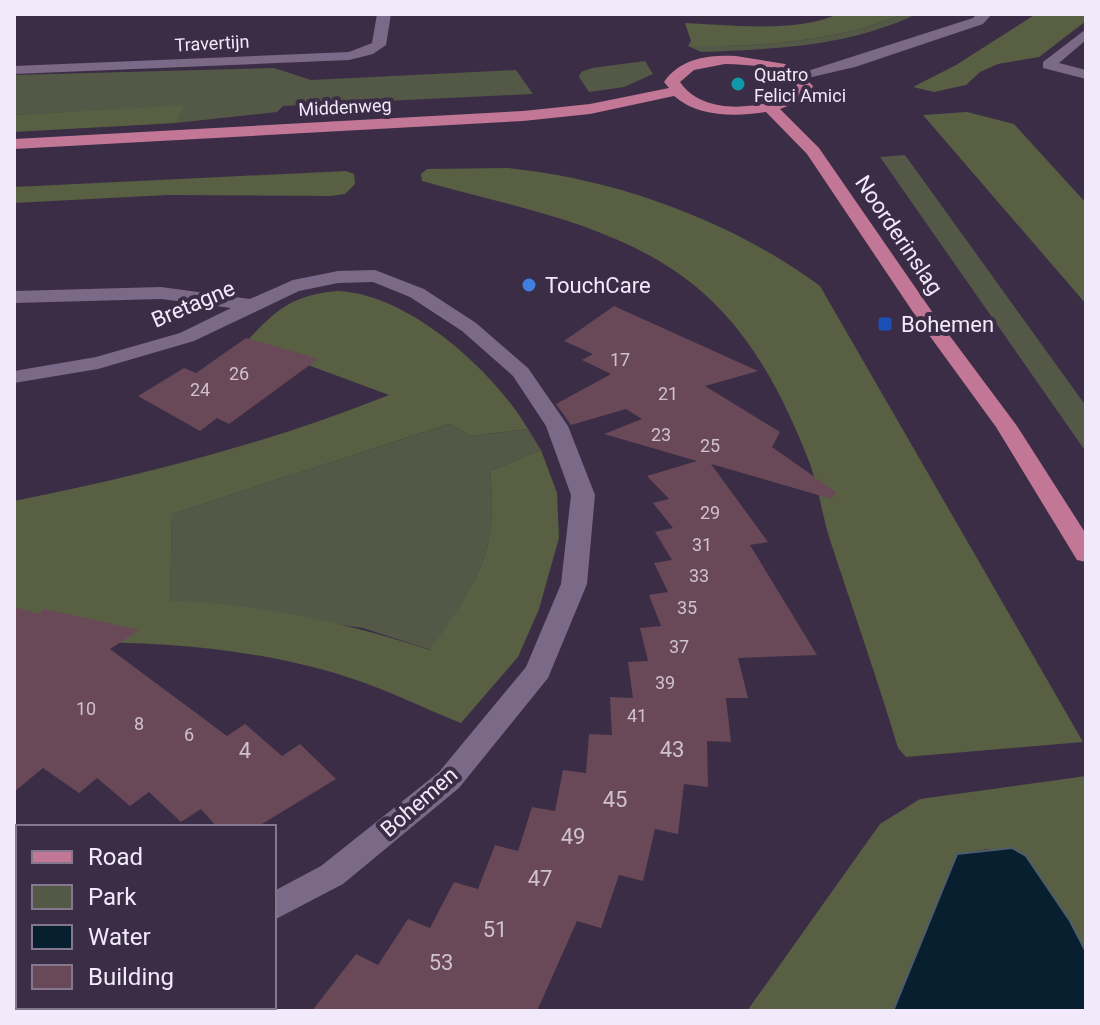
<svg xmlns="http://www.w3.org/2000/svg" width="1100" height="1025" font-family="Roboto,sans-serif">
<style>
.green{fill:#545847}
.forest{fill:#585f43}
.water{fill:#081f2f;stroke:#4e5c6c;stroke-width:2}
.building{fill:#694957}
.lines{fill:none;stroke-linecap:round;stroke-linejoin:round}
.minor{fill:#7a6a87;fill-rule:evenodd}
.major{fill:#c17795;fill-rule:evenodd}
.culture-dot{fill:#0f9aa8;stroke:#3b2d46;stroke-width:3}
.shop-dot{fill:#3f7fe0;stroke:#3b2d46;stroke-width:3}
.transit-dot{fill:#1a4fb4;stroke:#3b2d46;stroke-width:3}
.labels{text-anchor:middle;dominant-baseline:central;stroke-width:8;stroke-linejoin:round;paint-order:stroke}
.far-street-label{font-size:18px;fill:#f2e9fa;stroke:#3b2d46}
.far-poi-label{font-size:18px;fill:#f2e9fa;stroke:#3b2d46;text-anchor:start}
.number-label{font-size:18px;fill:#d0c1d1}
.street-label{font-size:22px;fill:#f2e9fa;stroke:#3b2d46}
.poi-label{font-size:22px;fill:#f2e9fa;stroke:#3b2d46;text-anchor:start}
.near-number-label{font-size:22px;fill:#d0c1d1}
</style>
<rect width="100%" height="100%" fill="#3b2d46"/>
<path class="green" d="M904 14H917C847 47 776 49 701 52L688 46C764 47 833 42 904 14Z
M645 61 653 74 624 87 589 92 579 77 581 72 592 68Z
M274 68 311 80 516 70 533 94 283 106 277 112 176 123 184 106 14 115V75Z
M905 155 1086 406V452L880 157Z
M449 424 471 436 528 429 541 450 490 471C499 556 476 582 431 650L363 628 170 601 172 514Z"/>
<path class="forest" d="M838 14H904C833 42 764 47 688 46L691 41 685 23C729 25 798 33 838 14Z
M1036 14H1086V21L1039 57 998 64 980 72 966 85 934 92 913 87 956 65Z
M185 105 176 123 14 132V115Z
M967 112 1014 124 1086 203V304L923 115Z
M508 168C617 179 732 221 820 286L1083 742 906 757 898 748C877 678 853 610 830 540 822 515 819 489 810 464 780 387 743 316 672 269 598 220 506 205 422 181L421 174 427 169Z
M346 171 354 174 355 184 345 194 331 196 167 195 14 203V187Z
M337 291C408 293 494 371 528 429L471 436 449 424 172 514 170 601C258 603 347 623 430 650 476 582 499 556 490 471L541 450 557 493 559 538 539 609 518 657 461 723C423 708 386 689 347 677 241 643 125 640 14 643V501C141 476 269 443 389 395L246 342C276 310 292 295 337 291Z
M1086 776V952L1070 921 988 849 958 854 893 1011H747L880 824 920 799Z"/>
<path class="water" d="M1012 848 1026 856 1070 921 1086 952V1011H893L957 854Z"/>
<path class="building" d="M614 306 758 371 705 386 780 432 772 447 836 492 832 499 711 464 768 542 750 545 817 655 738 658 748 698H726L731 742 707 741 708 787 684 784 678 834 655 829 643 881 619 875 601 928 577 921 537 1011H312L356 954 378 965 408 919 430 928 454 882 478 889 495 845 518 851 532 807 555 811 563 770 586 773 589 734 612 735 610 697 633 698 628 662 648 661 640 628 661 626 649 595 668 592 654 563 672 560 655 532 673 528 653 503 669 499 647 476 697 461 604 434 642 419 626 409 571 425 556 404 611 374 582 360 593 354 564 341Z
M246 338 318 359 229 424 217 418 200 431 138 396 184 368 196 373Z
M14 607 39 614 44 609 139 630 110 649 227 736 245 724 282 756 300 744 336 779 257 827H217L201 809 181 822 149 792 130 806 97 778 79 793 43 768 14 792Z"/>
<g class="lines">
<path class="minor" d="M377 14H391L386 45 373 54 349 60 14 74V66L349 52 372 43Z
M977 14H992L983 24 855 67 799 80 792 76 973 18Z
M1086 29V40L1059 63 1086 70V79L1043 68V62Z
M375 270 424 289 476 323 528 368 568 426 595 495 587 584 548 678 459 788 343 884 274 920V891L321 866 439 772 526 667 561 584 571 495 546 426 513 376 462 331 410 297 373 282 338 283 299 291 194 341 98 369 14 383V371L96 357 180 333 231 308 161 299 14 303V291L161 287 250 299 293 280 338 271Z
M14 845 18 846V870L14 869Z
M20 1007H67L65 1011H18Z"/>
<path class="major" d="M736 56 785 64 810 83 813 86 808 98 780 109 819 148 935 316 1017 426 1086 534V562L1077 560 996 427 921 324 807 154 766 112C735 117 698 117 674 96L590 114 523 121 14 149V139L523 111 590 104 669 88 664 82C681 58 708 55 736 56ZM725 64C751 65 779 65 797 86L796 93C762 109 704 117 680 82L694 70Z"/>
</g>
<circle class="culture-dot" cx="738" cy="84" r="8"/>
<circle class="shop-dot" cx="529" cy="285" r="8"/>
<rect class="transit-dot" x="877" y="316" width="16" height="16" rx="4"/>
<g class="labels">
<g class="far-street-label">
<text transform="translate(212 43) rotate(-3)">Travertijn</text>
<text transform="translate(345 107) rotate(-3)">Middenweg</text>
</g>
<g class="far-poi-label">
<text x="754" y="74">Quatro<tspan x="754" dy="21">Felici Amici</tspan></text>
</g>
<g class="number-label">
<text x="620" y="359">17</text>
<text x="239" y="373">26</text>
<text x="200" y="389">24</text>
<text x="668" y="393">21</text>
<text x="661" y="434">23</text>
<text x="710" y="445">25</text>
<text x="710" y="512">29</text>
<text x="702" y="544">31</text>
<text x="699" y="575">33</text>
<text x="687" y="607">35</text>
<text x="679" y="646">37</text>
<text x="665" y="682">39</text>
<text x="86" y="708">10</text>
<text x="637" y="715">41</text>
<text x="139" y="723">8</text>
<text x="189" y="734">6</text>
</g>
<g class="street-label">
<text transform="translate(899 235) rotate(56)">Noorderinslag</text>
<text transform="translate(193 304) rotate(-23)">Bretagne</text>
<text transform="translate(419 802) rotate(-41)">Bohemen</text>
</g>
<g class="poi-label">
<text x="545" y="285">TouchCare</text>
<text x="901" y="324">Bohemen</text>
</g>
<g class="near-number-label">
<text x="672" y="749">43</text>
<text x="245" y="750">4</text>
<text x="615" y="799">45</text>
<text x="573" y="836">49</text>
<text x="540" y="878">47</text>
<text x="495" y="929">51</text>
<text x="441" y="962">53</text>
</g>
</g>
<rect width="1100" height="1025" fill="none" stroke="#f2e9fa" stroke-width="32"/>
<rect x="16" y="825" width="260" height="184" fill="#3b2d46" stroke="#84788e" stroke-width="2"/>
<rect x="32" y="851" width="40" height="12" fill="#c17795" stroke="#84788e" stroke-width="2"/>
<text x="88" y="865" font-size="24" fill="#f2e9fa">Road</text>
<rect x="32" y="885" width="40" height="24" fill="#545847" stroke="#84788e" stroke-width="2"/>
<text x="88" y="905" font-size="24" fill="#f2e9fa">Park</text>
<rect x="32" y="925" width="40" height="24" fill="#081f2f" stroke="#84788e" stroke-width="2"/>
<text x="88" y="945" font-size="24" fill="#f2e9fa">Water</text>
<rect x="32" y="965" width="40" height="24" fill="#694957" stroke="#84788e" stroke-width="2"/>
<text x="88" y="985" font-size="24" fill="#f2e9fa">Building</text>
</svg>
